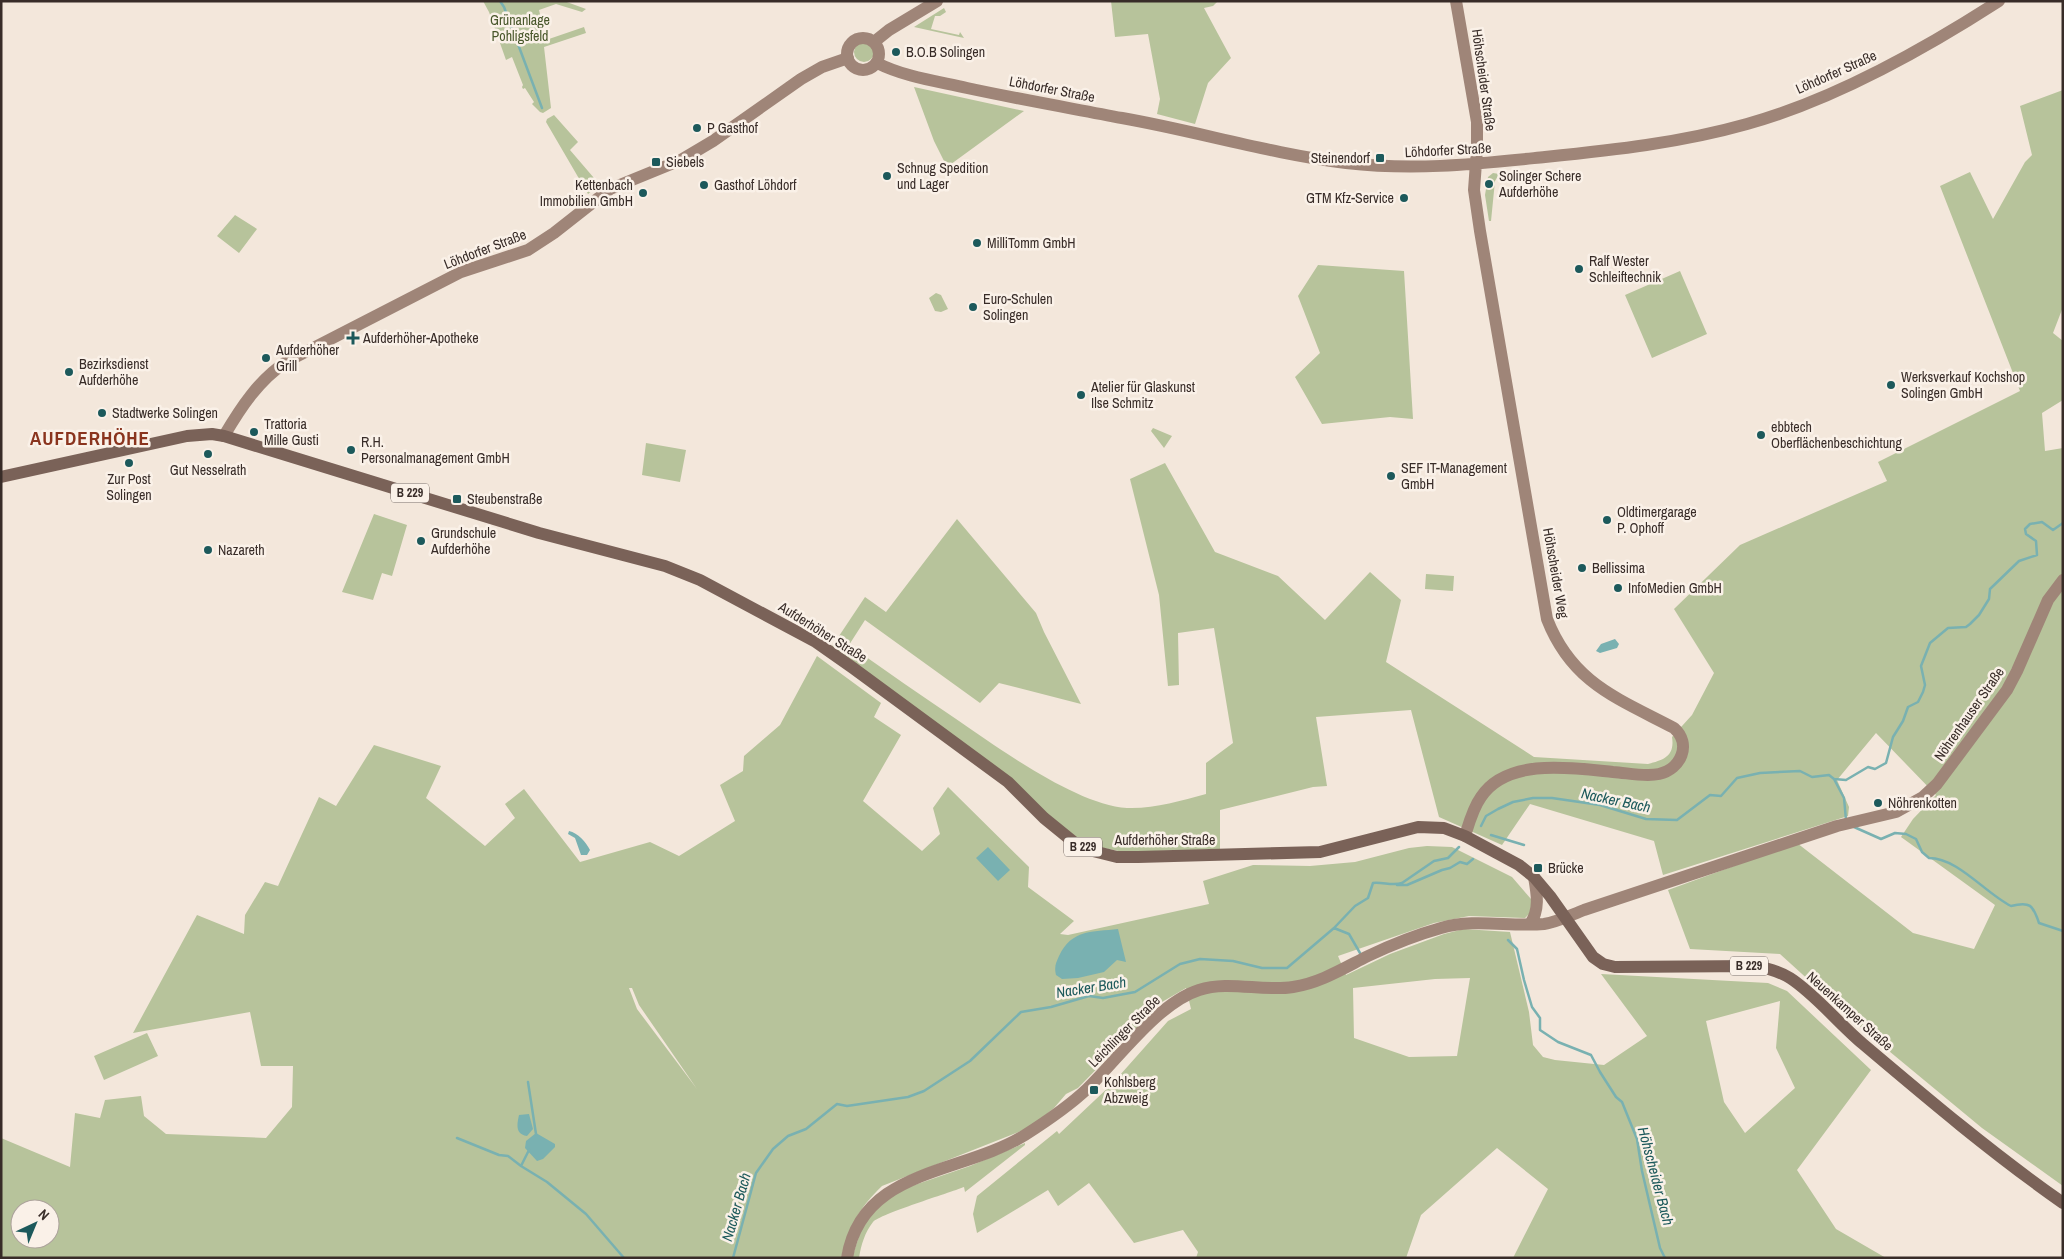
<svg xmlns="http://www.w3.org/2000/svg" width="2064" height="1259" font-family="'Archivo Narrow',sans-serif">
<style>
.green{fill:#b7c39b;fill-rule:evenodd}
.water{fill:#79b1b1}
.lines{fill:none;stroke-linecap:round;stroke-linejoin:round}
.stream{stroke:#79b1b1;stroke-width:2.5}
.secondary{stroke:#9f8578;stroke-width:12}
.primary{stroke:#7a6258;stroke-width:12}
.poi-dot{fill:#1c595b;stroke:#faf1e8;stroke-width:2}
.labels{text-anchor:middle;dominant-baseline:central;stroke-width:5;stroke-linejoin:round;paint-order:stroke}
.shield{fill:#faf1e8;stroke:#726762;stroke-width:1}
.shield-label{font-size:12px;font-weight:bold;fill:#382c28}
.park-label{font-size:14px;fill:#48572b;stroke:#faf1e8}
.poi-label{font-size:14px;fill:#382c28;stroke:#faf1e8;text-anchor:start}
.street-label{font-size:14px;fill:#382c28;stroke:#faf1e8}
.water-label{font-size:15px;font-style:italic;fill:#1c595b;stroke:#faf1e8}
.district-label{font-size:19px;font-weight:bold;letter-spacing:1px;fill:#8a341e;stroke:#faf1e8}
</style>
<rect width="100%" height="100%" fill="#f3e7db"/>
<path class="green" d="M483 1H564L586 9 582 12 556 4 539 10 546 40 584 27 586 33 544 47 551 108 543 113 540 112 532 104 534 102 525 88 523 89 522 87 523 85 512 57 506 60 489 12Z
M1111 1H1218L1213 6 1204 8 1231 58 1208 83 1195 124 1157 114 1160 99 1148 34 1115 37Z
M944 8 946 12 940 16H935L931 29 959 35 960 32 964 38 914 27Z
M854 52a10 10 0 1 1 20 0a10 10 0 1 1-20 0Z
M914 87 1024 111 947 167 934 141Z
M2063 90V307L2053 333 2063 341V400L2042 413 2045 451 2063 448V1186L1982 1128 1866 1032 1780 954 1690 949 1668 890 1797 843 1913 933 1974 949 1995 905 1901 837 1913 819 1936 795 1876 733 1837 780 1849 807 1848 816 1663 875 1654 841 1530 804 1502 845 1439 817 1411 710 1316 717 1327 786 1313 787 1220 810V849L1123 852 1085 844 831 648 865 597 886 612 957 519 1036 613 1044 632 1081 704 999 683 980 703 865 620 849 645C886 671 922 696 959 721 1000 749 1077 805 1127 808 1154 809 1180 801 1206 794V763L1233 743 1214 628 1178 633 1179 685 1168 686 1159 595 1130 479 1165 463 1215 552 1278 576 1325 620 1370 572 1401 600 1386 662 1534 757 1648 764C1664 760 1675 756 1672 737L1692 715 1714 673 1674 609 1740 545 1887 481 1878 462 2020 391 1940 186 1970 172 1993 219 2025 162 2032 155 2020 106Z
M554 115 578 142 570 150 600 185 588 194 546 122 547 119Z
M1493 173 1499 174 1495 181 1491 221H1489L1485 195 1488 177Z
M235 215 257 229 239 253 217 236Z
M1318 265 1404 271 1413 419 1390 417 1322 424 1295 377 1320 353 1298 296Z
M1680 271 1707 334 1652 358 1625 295Z
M936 293 941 295 948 309 941 312 935 311 929 298Z
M1153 428 1172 436 1164 448 1151 431Z
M646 443 686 450 680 482 642 475Z
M374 514 407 525 392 576 382 573 373 600 342 592Z
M1426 574 1454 576 1453 591 1425 589Z
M817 656 881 703 874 717 901 735 863 801 922 851 940 834 933 808 948 787 1029 867 1028 887 1074 921 1060 934 1068 935 1209 904 1203 881 1253 865 1310 866 1355 862 1409 848 1427 846 1452 847 1512 877 1531 899V912L1525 918 1469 916 1434 923 1338 956 1346 975 1390 954 1444 934 1464 929 1510 932 1529 1012 1533 1045 1543 1057 1555 1060 1604 1065 1647 1036 1601 974 1768 983 1787 991 1871 1070 1797 1170 1836 1229 1886 1258H1513L1548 1189 1497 1148 1421 1215 1406 1258H1196L1198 1252 1183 1230 1134 1243 1089 1183 1058 1206 1048 1190 977 1233 973 1214 977 1196 1057 1131 1059 1134 1112 1084 1168 1021 1191 1009 1186 988 1162 1002 1078 1088 1066 1094 1054 1108 1031 1127 882 1186C858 1209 850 1226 841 1258H1V1138L70 1167 75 1113 100 1118 105 1100 141 1096 144 1116 166 1134 266 1138 292 1107 293 1066H261L250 1012 133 1033 197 915 244 934 245 915 265 882 278 886 319 797 336 806 374 745 441 766 426 798 485 846 515 818 505 804 524 789 580 862 650 842 679 856 735 821 720 785 743 771 744 756 780 725ZM1470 978 1457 1056 1409 1057 1354 1038 1353 988 1435 979ZM629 988H632L639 1005 697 1089 637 1009ZM1780 1001 1776 1048 1795 1088 1745 1133 1724 1102 1706 1021ZM20 1209H50V1239H20Z
M147 1033 158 1056 104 1080 94 1056Z
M1025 1143V1145L965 1192 964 1187C949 1193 880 1214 873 1222 865 1232 861 1245 859 1258H852L862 1227 878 1206 897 1191 970 1166Z"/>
<path class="water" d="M1615 639 1619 644 1617 648 1600 653 1596 651 1601 644Z
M569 831C578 833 586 842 590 850L587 855H581L575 838 568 834Z
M988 847 1010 870 998 881 976 858Z
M1118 929 1126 962 1117 960 1104 972 1078 978 1062 979 1056 975C1054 966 1056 963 1059 956 1072 929 1092 932 1118 929Z
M529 1114 533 1129 527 1136C515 1134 517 1124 519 1115Z
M536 1133 555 1144V1147L543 1159 537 1161 525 1148 526 1141Z"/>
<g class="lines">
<path class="stream" d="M500 1 504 7 542 108
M1834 779 1844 798 1846 820
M1481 826 1486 816 1498 809 1513 802 1533 798H1552L1600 805 1646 819 1677 820 1710 795 1721 796 1737 778 1760 773 1800 771 1812 777 1829 775 1834 779 1846 780 1868 767 1875 769 1886 763 1893 737 1903 721 1908 707 1918 702 1923 692 1925 685 1921 666 1930 643 1948 628 1966 627 1970 624 1979 615 1989 599 1990 589 2019 561 2037 555 2036 541 2026 534 2025 529 2030 524 2042 522 2053 530 2063 523
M1854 827 1881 839 1895 833 1906 834 1916 839 1922 852 1929 858C1958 858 1985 893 2011 906 2030 901 2033 905 2039 923L2063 931
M1491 835 1524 845
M1397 885H1407L1442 870 1450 868 1460 862 1467 864 1473 859
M1334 928 1349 934 1360 953
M1508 940 1517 949 1524 980 1532 1007 1540 1018V1030L1558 1042 1591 1055 1600 1072 1616 1097 1622 1102 1637 1139 1642 1171 1660 1248 1665 1258
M528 1082 536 1134
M457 1138 499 1155 508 1156 521 1166
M529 1150 521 1166 547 1182 586 1214 624 1258
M733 1258 756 1173 773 1149 788 1136 806 1129 837 1104 847 1106 908 1097 924 1091 970 1061 1021 1012 1051 1007 1089 996 1103 998 1135 992 1180 964 1200 959 1233 961 1262 968H1287L1334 928 1355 906 1368 898 1373 883C1383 882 1393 886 1402 883L1434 861 1448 858 1459 847"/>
<path class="secondary" d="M1456 1 1477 122V149L1474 190 1480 231 1547 619C1572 683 1617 698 1674 728 1692 744 1681 769 1659 774 1645 777 1628 773 1613 772 1574 768 1507 757 1481 797 1473 808 1469 823 1465 836
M847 54a16 16 0 1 1 32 0a16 16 0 1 1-32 0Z
M874 42 889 30 937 1
M877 63C905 77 936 81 967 88 1018 99 1070 108 1122 118 1196 131 1272 154 1346 163 1416 171 1476 164 1545 157 1613 150 1680 143 1747 124 1834 100 1923 50 1999 1
M224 436C241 407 259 380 286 362L461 272 528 250 554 233 610 189 681 160 713 141 801 79 822 67 848 58
M1530 924C1540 910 1537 894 1534 877
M847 1258C862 1168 960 1175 1025 1135 1047 1121 1068 1107 1087 1089 1118 1059 1158 1003 1199 990 1229 980 1262 992 1293 987 1320 983 1344 968 1368 956 1391 945 1416 935 1441 928 1474 918 1509 927 1544 924 1558 922 1571 915 1584 910L1837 826 1896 812 1923 797 1937 784 2007 690 2017 671 2048 600 2063 580"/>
<path class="primary" d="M1 477 187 436 212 434 224 436 539 533 665 566 700 580 816 642 853 668 1008 782 1044 818 1076 844 1093 851 1117 857H1138L1320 852 1418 827 1444 828 1465 836 1519 865 1534 877 1550 896 1593 957 1603 964 1615 967 1754 966C1767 968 1779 971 1790 978 1815 994 1839 1024 1863 1044 1928 1099 1993 1154 2063 1203"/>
</g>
<g class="poi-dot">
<circle cx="896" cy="52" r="5"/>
<circle cx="697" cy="128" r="5"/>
<rect x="1375" y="153" width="10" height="10" rx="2.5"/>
<rect x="651" y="157" width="10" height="10" rx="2.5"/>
<circle cx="887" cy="176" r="5"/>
<circle cx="1489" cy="184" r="5"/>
<circle cx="704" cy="185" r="5"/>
<circle cx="643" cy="193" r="5"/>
<circle cx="1404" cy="198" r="5"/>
<circle cx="977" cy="243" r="5"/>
<circle cx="1579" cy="269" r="5"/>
<circle cx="973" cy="307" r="5"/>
<path d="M350.5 330.5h5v5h5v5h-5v5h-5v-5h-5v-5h5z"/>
<circle cx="266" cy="358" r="5"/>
<circle cx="69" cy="372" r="5"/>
<circle cx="1891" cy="385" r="5"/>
<circle cx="1081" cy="395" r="5"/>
<circle cx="102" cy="413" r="5"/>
<circle cx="254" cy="432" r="5"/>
<circle cx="1761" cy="435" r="5"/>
<circle cx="351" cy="450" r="5"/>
<circle cx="208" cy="454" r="5"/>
<circle cx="129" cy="463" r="5"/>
<circle cx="1391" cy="476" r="5"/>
<rect x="452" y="494" width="10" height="10" rx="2.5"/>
<circle cx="1607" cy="520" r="5"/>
<circle cx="421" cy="541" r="5"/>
<circle cx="208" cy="550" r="5"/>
<circle cx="1582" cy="568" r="5"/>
<circle cx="1618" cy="588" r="5"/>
<circle cx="1878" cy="803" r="5"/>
<rect x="1533" y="863" width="10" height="10" rx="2.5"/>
<rect x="1089" y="1085" width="10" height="10" rx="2.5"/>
</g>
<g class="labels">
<g class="shield">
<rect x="391" y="483.5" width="38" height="19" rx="4"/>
<rect x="1064" y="837.5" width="38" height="19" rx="4"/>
<rect x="1730" y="956.5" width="38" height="19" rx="4"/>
</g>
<g class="shield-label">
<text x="410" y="493">B 229</text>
<text x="1083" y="847">B 229</text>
<text x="1749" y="966">B 229</text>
</g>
<g class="park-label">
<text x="520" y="20">Grünanlage<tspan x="520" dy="16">Pohligsfeld</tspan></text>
</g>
<g class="poi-label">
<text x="906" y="52">B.O.B Solingen</text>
<text x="707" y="128">P Gasthof</text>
<text x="1370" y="158" text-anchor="end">Steinendorf</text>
<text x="666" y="162">Siebels</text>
<text x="897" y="168">Schnug Spedition<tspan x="897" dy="16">und Lager</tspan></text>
<text x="1499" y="176">Solinger Schere<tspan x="1499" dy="16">Aufderhöhe</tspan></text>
<text x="633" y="185" text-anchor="end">Kettenbach<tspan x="633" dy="16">Immobilien GmbH</tspan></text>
<text x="714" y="185">Gasthof Löhdorf</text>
<text x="1394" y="198" text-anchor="end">GTM Kfz-Service</text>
<text x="987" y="243">MilliTomm GmbH</text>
<text x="1589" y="261">Ralf Wester<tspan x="1589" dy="16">Schleiftechnik</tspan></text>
<text x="983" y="299">Euro-Schulen<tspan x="983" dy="16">Solingen</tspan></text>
<text x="363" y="338">Aufderhöher-Apotheke</text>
<text x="276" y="350">Aufderhöher<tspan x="276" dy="16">Grill</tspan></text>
<text x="79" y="364">Bezirksdienst<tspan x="79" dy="16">Aufderhöhe</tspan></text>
<text x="1901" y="377">Werksverkauf Kochshop<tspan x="1901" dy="16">Solingen GmbH</tspan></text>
<text x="1091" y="387">Atelier für Glaskunst<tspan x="1091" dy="16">Ilse Schmitz</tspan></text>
<text x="112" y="413">Stadtwerke Solingen</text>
<text x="264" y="424">Trattoria<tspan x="264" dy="16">Mille Gusti</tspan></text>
<text x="1771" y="427">ebbtech<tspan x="1771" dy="16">Oberflächenbeschichtung</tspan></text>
<text x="361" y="442">R.H.<tspan x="361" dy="16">Personalmanagement GmbH</tspan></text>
<text x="1401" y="468">SEF IT-Management<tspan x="1401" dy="16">GmbH</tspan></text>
<text x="208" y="470" text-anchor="middle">Gut Nesselrath</text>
<text x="129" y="479" text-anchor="middle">Zur Post<tspan x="129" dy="16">Solingen</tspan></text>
<text x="467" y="499">Steubenstraße</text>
<text x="1617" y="512">Oldtimergarage<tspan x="1617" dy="16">P. Ophoff</tspan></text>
<text x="431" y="533">Grundschule<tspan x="431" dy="16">Aufderhöhe</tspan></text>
<text x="218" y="550">Nazareth</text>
<text x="1592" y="568">Bellissima</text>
<text x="1628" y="588">InfoMedien GmbH</text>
<text x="1888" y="803">Nöhrenkotten</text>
<text x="1548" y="868">Brücke</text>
<text x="1104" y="1082">Kohlsberg<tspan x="1104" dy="16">Abzweig</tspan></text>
</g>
<g class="street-label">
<text transform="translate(1836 72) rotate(-24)">Löhdorfer Straße</text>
<text transform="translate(1484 80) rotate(82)">Höhscheider Straße</text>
<text transform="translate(1052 89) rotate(11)">Löhdorfer Straße</text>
<text transform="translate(1448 150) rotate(-3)">Löhdorfer Straße</text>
<text transform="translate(485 249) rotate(-21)">Löhdorfer Straße</text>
<text transform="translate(1556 573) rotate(80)">Höhscheider Weg</text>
<text transform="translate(823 632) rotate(32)">Aufderhöher Straße</text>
<text transform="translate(1969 714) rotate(-55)">Nöhrenhauser Straße</text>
<text x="1165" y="840">Aufderhöher Straße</text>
<text transform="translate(1850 1011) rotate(42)">Neuenkamper Straße</text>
<text transform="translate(1124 1031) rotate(-45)">Leichlinger Straße</text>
</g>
<g class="water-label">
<text transform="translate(1616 800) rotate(12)">Nacker Bach</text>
<text transform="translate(1091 987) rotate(-9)">Nacker Bach</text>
<text transform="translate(1656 1176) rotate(75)">Höhscheider Bach</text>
<text transform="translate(736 1207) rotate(-74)">Nacker Bach</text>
</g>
<g class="district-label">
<text x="90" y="438">AUFDERHÖHE</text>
</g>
</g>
<rect width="2064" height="1259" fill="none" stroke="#382c28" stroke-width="5"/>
<g transform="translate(35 1224) rotate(44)"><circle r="24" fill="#faf1e8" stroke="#aca29b"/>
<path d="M0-4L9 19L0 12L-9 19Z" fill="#1c595b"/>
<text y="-8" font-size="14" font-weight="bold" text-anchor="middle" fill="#382c28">N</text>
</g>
</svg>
